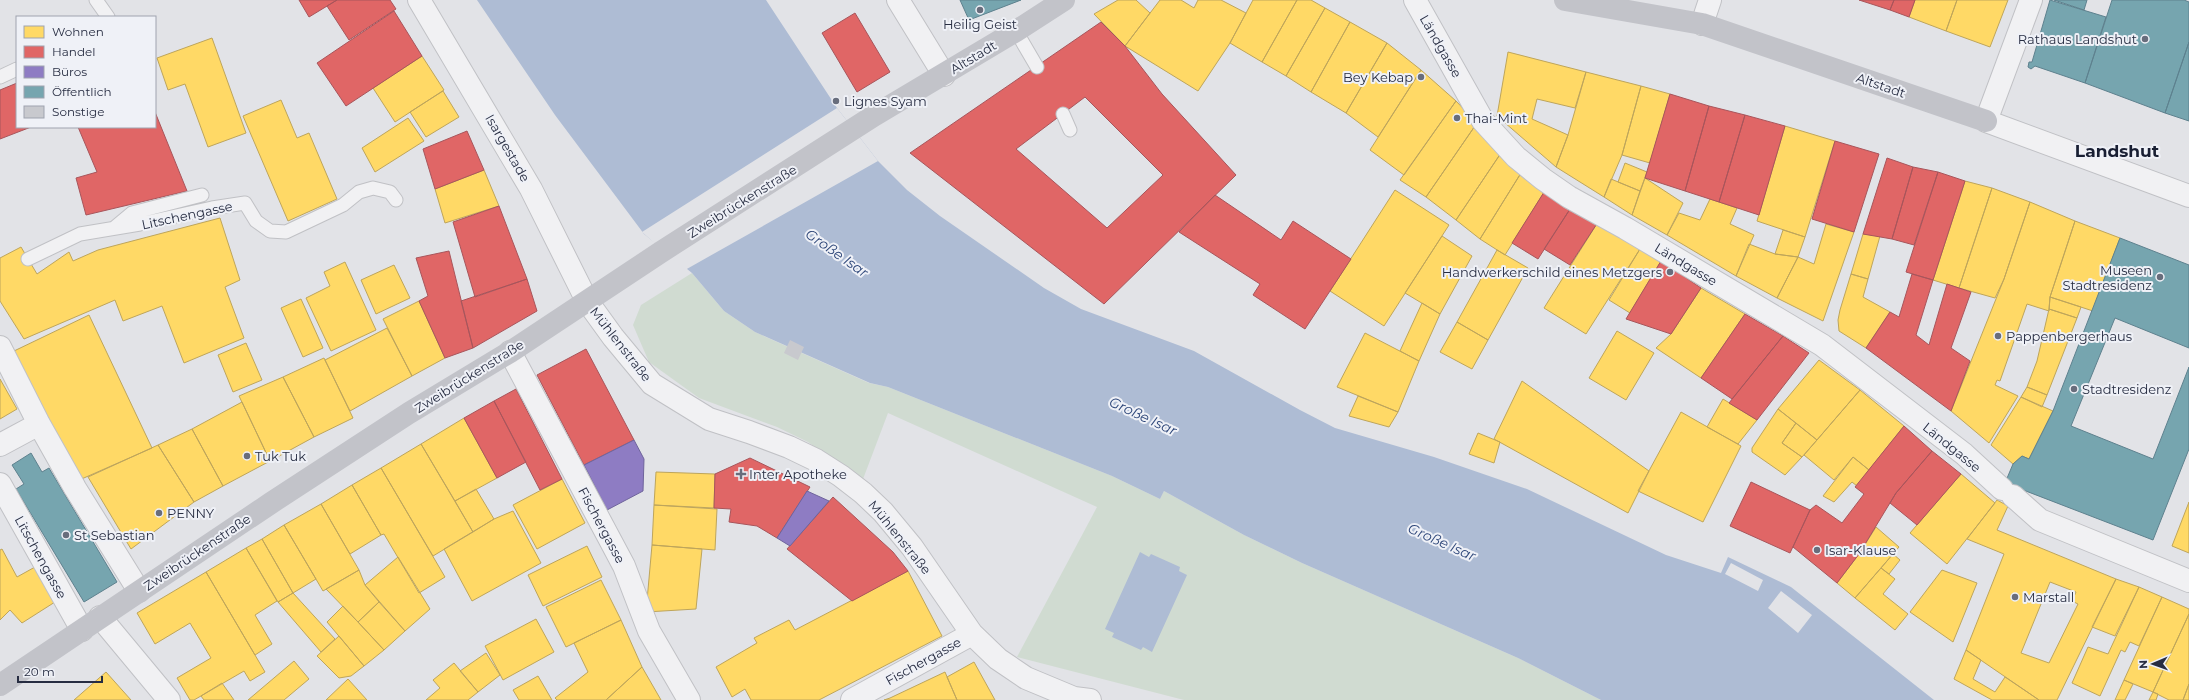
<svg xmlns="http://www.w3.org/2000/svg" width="2189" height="700" font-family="Montserrat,sans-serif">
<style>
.green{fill:#d0dbd1}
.water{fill:#aebcd4}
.pier{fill:#e2e3e7}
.homes{fill:#ffd966;stroke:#bea55b;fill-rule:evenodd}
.shops{fill:#e06666;stroke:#a8555b;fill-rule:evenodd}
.offices{fill:#8e7cc3;stroke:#6f649c}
.public{fill:#76a5af;stroke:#5e818e}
.building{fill:#c8c9ce}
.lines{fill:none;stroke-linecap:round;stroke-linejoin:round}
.lane-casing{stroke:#c0c1c5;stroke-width:15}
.street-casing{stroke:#c0c1c5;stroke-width:24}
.lane{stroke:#f1f1f3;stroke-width:13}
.street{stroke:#f1f1f3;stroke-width:22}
.secondary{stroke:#c2c3c9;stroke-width:22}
.poi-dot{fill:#686d7c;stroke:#eff1f7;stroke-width:1.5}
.labels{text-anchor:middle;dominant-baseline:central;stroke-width:4;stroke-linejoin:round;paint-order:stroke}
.poi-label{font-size:13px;fill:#272d42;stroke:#eff1f7;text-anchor:start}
.street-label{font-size:13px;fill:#272d42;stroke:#eff1f7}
.water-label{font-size:14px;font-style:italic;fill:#2d4679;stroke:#eff1f7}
.district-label{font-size:17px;font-weight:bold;fill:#191f33;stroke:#eff1f7}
</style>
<rect width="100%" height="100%" fill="#e2e3e7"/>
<path class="green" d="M692 273 724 311 755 332 869 383 888 387 1112 476 1160 499 1164 491 1244 535 1302 563 1518 658 1601 700H1184L1017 657 1097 507 888 413 860 487 830 458 808 442 777 427 699 398 649 362 633 325 641 305Z"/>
<path class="water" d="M477 0H766L837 108 878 161 907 190 940 216 1044 288 1081 309 1194 351 1300 410 1335 428 1434 457 1527 489 1666 555 1721 573 1728 557 1791 587 1934 700H1601L1518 658 1302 563 1244 535 1164 491 1160 499 1112 476 888 387 870 383 755 332 724 311 692 273 644 234 555 115Z
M1140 552 1149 557 1151 554 1180 567 1179 571 1187 575 1152 652 1143 647 1141 650 1112 637 1114 633 1105 629Z"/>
<path class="pier" d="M837 108 878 161 685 270 642 232Z
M1731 563 1763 580 1758 591 1725 574Z
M1781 591 1812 615 1798 633 1768 608Z"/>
<path class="homes" d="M1118 0H1136L1150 13 1125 46 1094 14Z
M1160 0H1181L1194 8 1198 0H1221L1246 13 1230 43 1198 91 1125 46Z
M1253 0H1297L1262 62 1230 43Z
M1297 0H1311L1325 8 1286 76 1262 62Z
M1915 0H1957L1946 31 1909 17Z
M1957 0H2008L1990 47 1946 31Z
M1325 8 1350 22 1311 92 1286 76Z
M1350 22 1387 43 1346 113 1311 92Z
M212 38 246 133 208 147 185 84 168 90 157 58Z
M1387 43 1421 70 1378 137 1346 113Z
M1508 52 1586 72 1575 108 1537 99 1532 119 1568 135 1556 167 1497 116Z
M422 56 444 90 395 122 373 88Z
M1421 70 1456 101 1404 175 1370 150Z
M1586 72 1641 86 1622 155 1604 197 1556 167 1568 135Z
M1641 86 1670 94 1650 163 1622 155Z
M443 91 459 117 426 137 410 112Z
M281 100 297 138 309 133 337 199 288 221 243 116Z
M1456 101 1477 123 1426 197 1400 180Z
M408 118 424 141 375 172 362 148Z
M1477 123 1503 150 1456 220 1426 197Z
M1785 126 1835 141 1805 237 1757 221Z
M1503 150 1521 173 1480 239 1456 220Z
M1625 163 1647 172 1640 191 1618 182Z
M484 170 499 206 445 223 435 189Z
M1521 173 1546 189 1505 255 1480 239Z
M1645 178 1683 203 1667 235 1632 215Z
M1611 179 1640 191 1632 215 1604 197Z
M1965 181 1992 188 1959 288 1933 280Z
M1992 188 2030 202 2004 279 1995 298 1959 288Z
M1395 190 1449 225 1384 326 1330 291Z
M1710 199 1737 208 1730 224 1754 235 1736 276 1667 235 1679 213 1700 220Z
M2030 202 2075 221 2050 297 2049 311 2027 304 2000 381 1997 380 1995 385 2018 396 1989 443 1951 411 2004 279Z
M220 218 240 280 225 287 244 338 184 363 162 306 123 321 115 300 24 339 0 301V258L21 247 37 274 69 252 73 261 98 250Z
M2075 221 2120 238 2093 311 2050 297Z
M1598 222 1640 249 1586 334 1544 308Z
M1826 224 1854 232 1823 321 1777 298 1798 257 1814 264Z
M1783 230 1805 237 1798 257 1775 254Z
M1863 234 1880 236 1868 279 1851 274Z
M1442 236 1472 256 1440 314 1405 293Z
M1749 244 1775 254 1798 257 1777 298 1736 276Z
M1640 249 1661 261 1630 313 1609 300Z
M1497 250 1528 268 1488 340 1457 322Z
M345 262 376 330 331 351 306 298 330 286 324 272Z
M394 265 410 298 376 314 361 280Z
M1851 274 1868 279 1863 297 1890 312 1866 348 1839 331 1838 320 1840 310Z
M1701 288 1745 314 1701 378 1656 348 1671 334Z
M2050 297 2081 307 2077 318 2049 309Z
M301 299 323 348 303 357 281 308Z
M419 301 445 358 412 376 383 319Z
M1422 303 1440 314 1419 361 1400 351Z
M2049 309 2077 318 2047 395 2027 387 2037 361Z
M89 315 152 448 77 481 14 351Z
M1457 322 1488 340 1472 369 1440 352Z
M387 328 412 376 350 411 325 360Z
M1617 331 1654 353 1626 400 1589 378Z
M1365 333 1419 361 1398 412 1337 387Z
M246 343 262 380 233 392 218 355Z
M324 358 353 418 314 437 283 377Z
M1819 360 1860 390 1817 440 1778 409Z
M283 377 314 437 270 461 239 396Z
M0 379 17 409 0 419Z
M1522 381 1649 471 1628 513 1494 439Z
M2027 387 2047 395 2042 407 2021 397Z
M1860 390 1904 426 1869 470 1853 457 1834 480 1804 455Z
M1358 396 1398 412 1389 427 1349 416Z
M2021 397 2053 411 2029 459 2022 456 2013 464 1991 445Z
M1723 399 1757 420 1738 444 1707 427Z
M242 402 270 461 223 486 192 429Z
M1778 409 1796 423 1782 443 1802 457 1785 475 1752 452V448Z
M1681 412 1741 446 1703 522 1638 491Z
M464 418 497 478 455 501 421 444Z
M1796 423 1817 440 1802 457 1782 443Z
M192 429 223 486 194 502 158 445Z
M1478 433 1500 442 1494 463 1469 454Z
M421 444 473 532 433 556 381 468Z
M158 445 194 502 131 549 88 477Z
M1853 457 1869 470 1857 486 1852 482 1834 502 1823 496Z
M381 468 445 577 419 593 384 534 381 535 352 485Z
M656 472 715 474 714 508 654 505Z
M1961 474 1995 503 1947 564 1910 533Z
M562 479 585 523 537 549 513 505Z
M352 485 381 535 350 554 321 504Z
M476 489 494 519 473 532 455 501Z
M1997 500 2008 506 1997 530 2116 579 2057 700H2039L1966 650 2004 554 1967 539ZM2050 582 2076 592 2072 601 2078 604 2049 663 2021 653Z
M2189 502V553L2172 546Z
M321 504 359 570 323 591 284 525Z
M654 505 717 509 715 550 652 545Z
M513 511 541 563 472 601 444 549 494 519Z
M284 525 316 579 293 593 262 539Z
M1876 527 1899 547 1855 598 1837 583 1859 554Z
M262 539 293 593 278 602 246 548Z
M652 545 702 549 696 609 646 612Z
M587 546 602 577 543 606 528 575Z
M246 548 277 601 255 615 272 644 255 655 206 572Z
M2 549 17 577 35 567 55 602 22 623 10 610 0 620V550Z
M1893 554 1900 560 1889 574 1881 568Z
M398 557 430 609 405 631 365 585Z
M1881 568 1895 579 1883 594 1908 614 1895 630 1855 598Z
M359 570 365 585 379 602 358 622 326 589Z
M1942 570 1977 583 1953 642 1910 612Z
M908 571 942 636 819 700H751L745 689 732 697 716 667 757 643 754 638 789 620 795 630Z
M206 572 265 672 250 681 244 671 194 700H190L177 678 211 658 190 623 155 644 137 613Z
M2116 579 2139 587 2115 636 2092 627Z
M601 580 621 620 566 647 546 607Z
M2139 587 2162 597 2139 646 2130 642 2125 652 2121 650 2100 696 2072 683 2088 647 2108 654Z
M293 593 335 639 321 652 278 602Z
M2162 597 2189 609V614L2153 692 2124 680Z
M379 602 405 631 384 650 358 622Z
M343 606 384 650 364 666 327 622Z
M2189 614V684L2183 700H2169L2153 692Z
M536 619 554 652 503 680 485 646Z
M621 620 642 667 606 700H557L555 698 588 672 574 643Z
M339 636 364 666 351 676 339 678 317 656Z
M1966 650 1981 660 1973 679 1995 692 2005 677 2039 700H1992L1954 679Z
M486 653 500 675 478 692 460 671Z
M294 661 309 679 284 700H248Z
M974 662 995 700H957L947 677Z
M454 663 478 692 468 700H426L440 688 433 680Z
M642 667 661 700H606Z
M106 672 131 700H74Z
M945 672 957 700H884L890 698Z
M538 676 552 700H519L513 690Z
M348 679 367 700H326Z
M2124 680 2133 684 2125 700H2115Z
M222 683 234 700H204L201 696Z
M2189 684V700H2183Z
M2153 692 2158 694 2156 700H2149Z"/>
<path class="shops" d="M299 0H337L309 17Z
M337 0H390L396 9 349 40 327 6Z
M1859 0H1894L1890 10Z
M1894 0H1915L1909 17 1890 10Z
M394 11 422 56 346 106 317 63Z
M855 13 890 72 857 92 822 33Z
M1101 22 1125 46 1162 94 1236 175 1104 304 910 153ZM1085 97 1163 175 1107 228 1016 149Z
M17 83V127H31L0 139V90Z
M1670 94 1709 106 1685 191 1645 178Z
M1709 106 1745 115 1719 202 1685 191Z
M155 112 187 191 86 215 76 178 97 172 78 127H155Z
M1745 115 1785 126 1759 215 1719 202Z
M467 131 484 170 435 189 423 149Z
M1835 141 1879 154 1854 232 1812 219Z
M1887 158 1913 167 1892 239 1863 234Z
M1913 167 1938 172 1914 245 1892 239Z
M1938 172 1965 181 1933 280 1906 272Z
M1546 189 1572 206 1538 259 1512 243Z
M1215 195 1281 240 1293 221 1351 259 1305 329 1253 295 1260 284 1179 232Z
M499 206 527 279 475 297 453 222Z
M1572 206 1598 222 1570 265 1544 249Z
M449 251 473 348 445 358 419 301 428 296 416 258Z
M1661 261 1701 288 1671 334 1626 319Z
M1912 274 1933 280 1916 335 1929 345 1947 284 1971 292 1951 348 1970 361 1951 411 1866 348 1890 312 1899 317Z
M527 279 537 311 473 348 461 301Z
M1745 314 1783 336 1732 399 1701 378Z
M1783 336 1809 353 1757 420 1729 403Z
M586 349 634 440 584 465 537 375Z
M516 389 562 479 540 490 494 401Z
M494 401 526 462 497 478 464 418Z
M1904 426 1932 451 1896 493 1859 554 1837 583 1793 547 1810 510 1816 505 1842 523 1864 494 1855 487Z
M1932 451 1961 474 1917 525 1890 503 1896 493Z
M750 458 810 487 777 538 757 526 729 522 731 509 714 508 715 474Z
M1751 482 1810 510 1790 553 1730 526Z
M833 497 893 552 908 571 852 601 787 549Z"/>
<path class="offices" d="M634 440 644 459 643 491 607 510 584 465Z
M807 491 829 501 790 546 777 538Z"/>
<path class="public" d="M960 0H1021L969 20Z
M2050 0 2106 17 2085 83 2035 66 2031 69 2028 67 2029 62H2032Z
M2054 0H2087L2084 10Z
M2112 0H2184L2189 2V42L2165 113 2085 83Z
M2189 42V121L2165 113Z
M2120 238 2189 265V348L2115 318 2071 426 2153 459 2189 367V449L2153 540 2005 483 2013 464 2022 456 2029 459 2053 411Z
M31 453 42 472 49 468 117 582 84 602 16 489 24 484 12 465Z"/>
<path class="building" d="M790 340 804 347 798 360 784 353Z"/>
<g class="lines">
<g class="lane-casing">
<path id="lane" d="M96 0 108 17
M1016 31 1037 67
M0 77 17 69
M1063 114 1070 130
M114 228 132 213 202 195
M28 259 80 234 140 224 212 208 245 203 256 221 270 231 286 232 343 205 359 192 373 188 390 192 396 200"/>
</g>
<g class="street-casing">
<path id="street" d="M419 0 531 189 587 301 613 337 652 384 709 419 749 432 789 447 816 460 841 476 863 493 883 512 912 547 972 634 998 659 1026 678 1074 698 1090 700
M898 0 944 75
M1415 0 1483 121 1516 157 1543 179 1569 197 1625 228 1822 345 1964 454 2002 489
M2031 0 1986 121 2189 196
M1702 24 1710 0
M0 347 39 424 75 488 139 591
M510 352 624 566 649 631 689 700
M0 445 39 424
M0 484 82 630
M2013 496 2040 520 2189 581
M100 617 169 700
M852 700 972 634"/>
</g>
<use href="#lane" class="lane"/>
<use href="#street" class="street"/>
<path class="secondary" d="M1565 0 1702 24 1986 121
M0 685 271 503 409 413 510 352 661 252 875 115 1016 31 1064 0"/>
</g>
<g class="poi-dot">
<circle cx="980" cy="10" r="4"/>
<circle cx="2145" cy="39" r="4"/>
<circle cx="1421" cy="77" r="4"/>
<circle cx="836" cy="101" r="4"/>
<circle cx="1457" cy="118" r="4"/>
<circle cx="1670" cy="272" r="4"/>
<circle cx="2160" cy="277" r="4"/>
<circle cx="1998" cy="336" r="4"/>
<circle cx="2074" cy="389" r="4"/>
<circle cx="247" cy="456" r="4"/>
<path d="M739 468h4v4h4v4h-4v4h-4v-4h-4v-4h4z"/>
<circle cx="159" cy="513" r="4"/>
<circle cx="66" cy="535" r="4"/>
<circle cx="1817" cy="550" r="4"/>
<circle cx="2015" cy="597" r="4"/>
</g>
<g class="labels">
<g class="poi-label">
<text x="980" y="24" text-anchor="middle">Heilig Geist</text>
<text x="2137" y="39" text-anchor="end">Rathaus Landshut</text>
<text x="1413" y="77" text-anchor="end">Bey Kebap</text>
<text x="844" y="101">Lignes Syam</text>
<text x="1465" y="118">Thai-Mint</text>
<text x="2152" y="270" text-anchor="end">Museen<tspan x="2152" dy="15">Stadtresidenz</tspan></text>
<text x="1662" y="272" text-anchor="end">Handwerkerschild eines Metzgers</text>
<text x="2006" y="336">Pappenbergerhaus</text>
<text x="2082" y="389">Stadtresidenz</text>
<text x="255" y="456">Tuk Tuk</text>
<text x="749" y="474">Inter Apotheke</text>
<text x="167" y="513">PENNY</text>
<text x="74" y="535">St Sebastian</text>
<text x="1825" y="550">Isar-Klause</text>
<text x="2023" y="597">Marstall</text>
</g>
<g class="street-label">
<text transform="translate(1441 46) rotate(60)">Ländgasse</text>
<text transform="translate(973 57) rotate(-31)">Altstadt</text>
<text transform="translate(1881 85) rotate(19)">Altstadt</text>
<text transform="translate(508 148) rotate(60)">Isargestade</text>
<text transform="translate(742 201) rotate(-32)">Zweibrückenstraße</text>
<text transform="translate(187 215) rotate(-12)">Litschengasse</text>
<text transform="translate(1686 264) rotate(31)">Ländgasse</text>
<text transform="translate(621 344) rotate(52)">Mühlenstraße</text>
<text transform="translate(469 376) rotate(-32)">Zweibrückenstraße</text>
<text transform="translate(1952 447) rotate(39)">Ländgasse</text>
<text transform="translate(602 525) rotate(62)">Fischergasse</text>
<text transform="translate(900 537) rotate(51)">Mühlenstraße</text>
<text transform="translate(197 552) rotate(-34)">Zweibrückenstraße</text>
<text transform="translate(41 557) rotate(61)">Litschengasse</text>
<text transform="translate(923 661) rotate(-29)">Fischergasse</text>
</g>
<g class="water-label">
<text transform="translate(837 253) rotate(35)">Große Isar</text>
<text transform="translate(1143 416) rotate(25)">Große Isar</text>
<text transform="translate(1442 542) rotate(24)">Große Isar</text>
</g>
<g class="district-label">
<text x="2117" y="151">Landshut</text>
</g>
</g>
<rect x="16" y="16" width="140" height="112" fill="#eff1f7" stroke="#9fa3af"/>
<rect x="24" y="26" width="20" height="12" fill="#ffd966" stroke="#9fa3af"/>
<text x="52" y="36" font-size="12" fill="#272d42">Wohnen</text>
<rect x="24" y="46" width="20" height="12" fill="#e06666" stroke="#9fa3af"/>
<text x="52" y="56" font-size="12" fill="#272d42">Handel</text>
<rect x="24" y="66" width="20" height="12" fill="#8e7cc3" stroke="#9fa3af"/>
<text x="52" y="76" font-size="12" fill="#272d42">Büros</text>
<rect x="24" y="86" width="20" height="12" fill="#76a5af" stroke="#9fa3af"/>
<text x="52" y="96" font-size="12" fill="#272d42">Öffentlich</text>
<rect x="24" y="106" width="20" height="12" fill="#c8c9ce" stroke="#9fa3af"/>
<text x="52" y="116" font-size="12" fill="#272d42">Sonstige</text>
<g transform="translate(2153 664) rotate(268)" stroke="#eff1f7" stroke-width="3" paint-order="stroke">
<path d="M0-3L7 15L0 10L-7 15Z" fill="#272d42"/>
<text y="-6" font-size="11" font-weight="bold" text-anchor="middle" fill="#272d42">N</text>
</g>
<path d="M18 676v6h84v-6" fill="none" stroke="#272d42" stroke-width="2"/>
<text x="24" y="676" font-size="12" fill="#272d42" stroke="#eff1f7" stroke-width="3" paint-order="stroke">20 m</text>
</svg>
